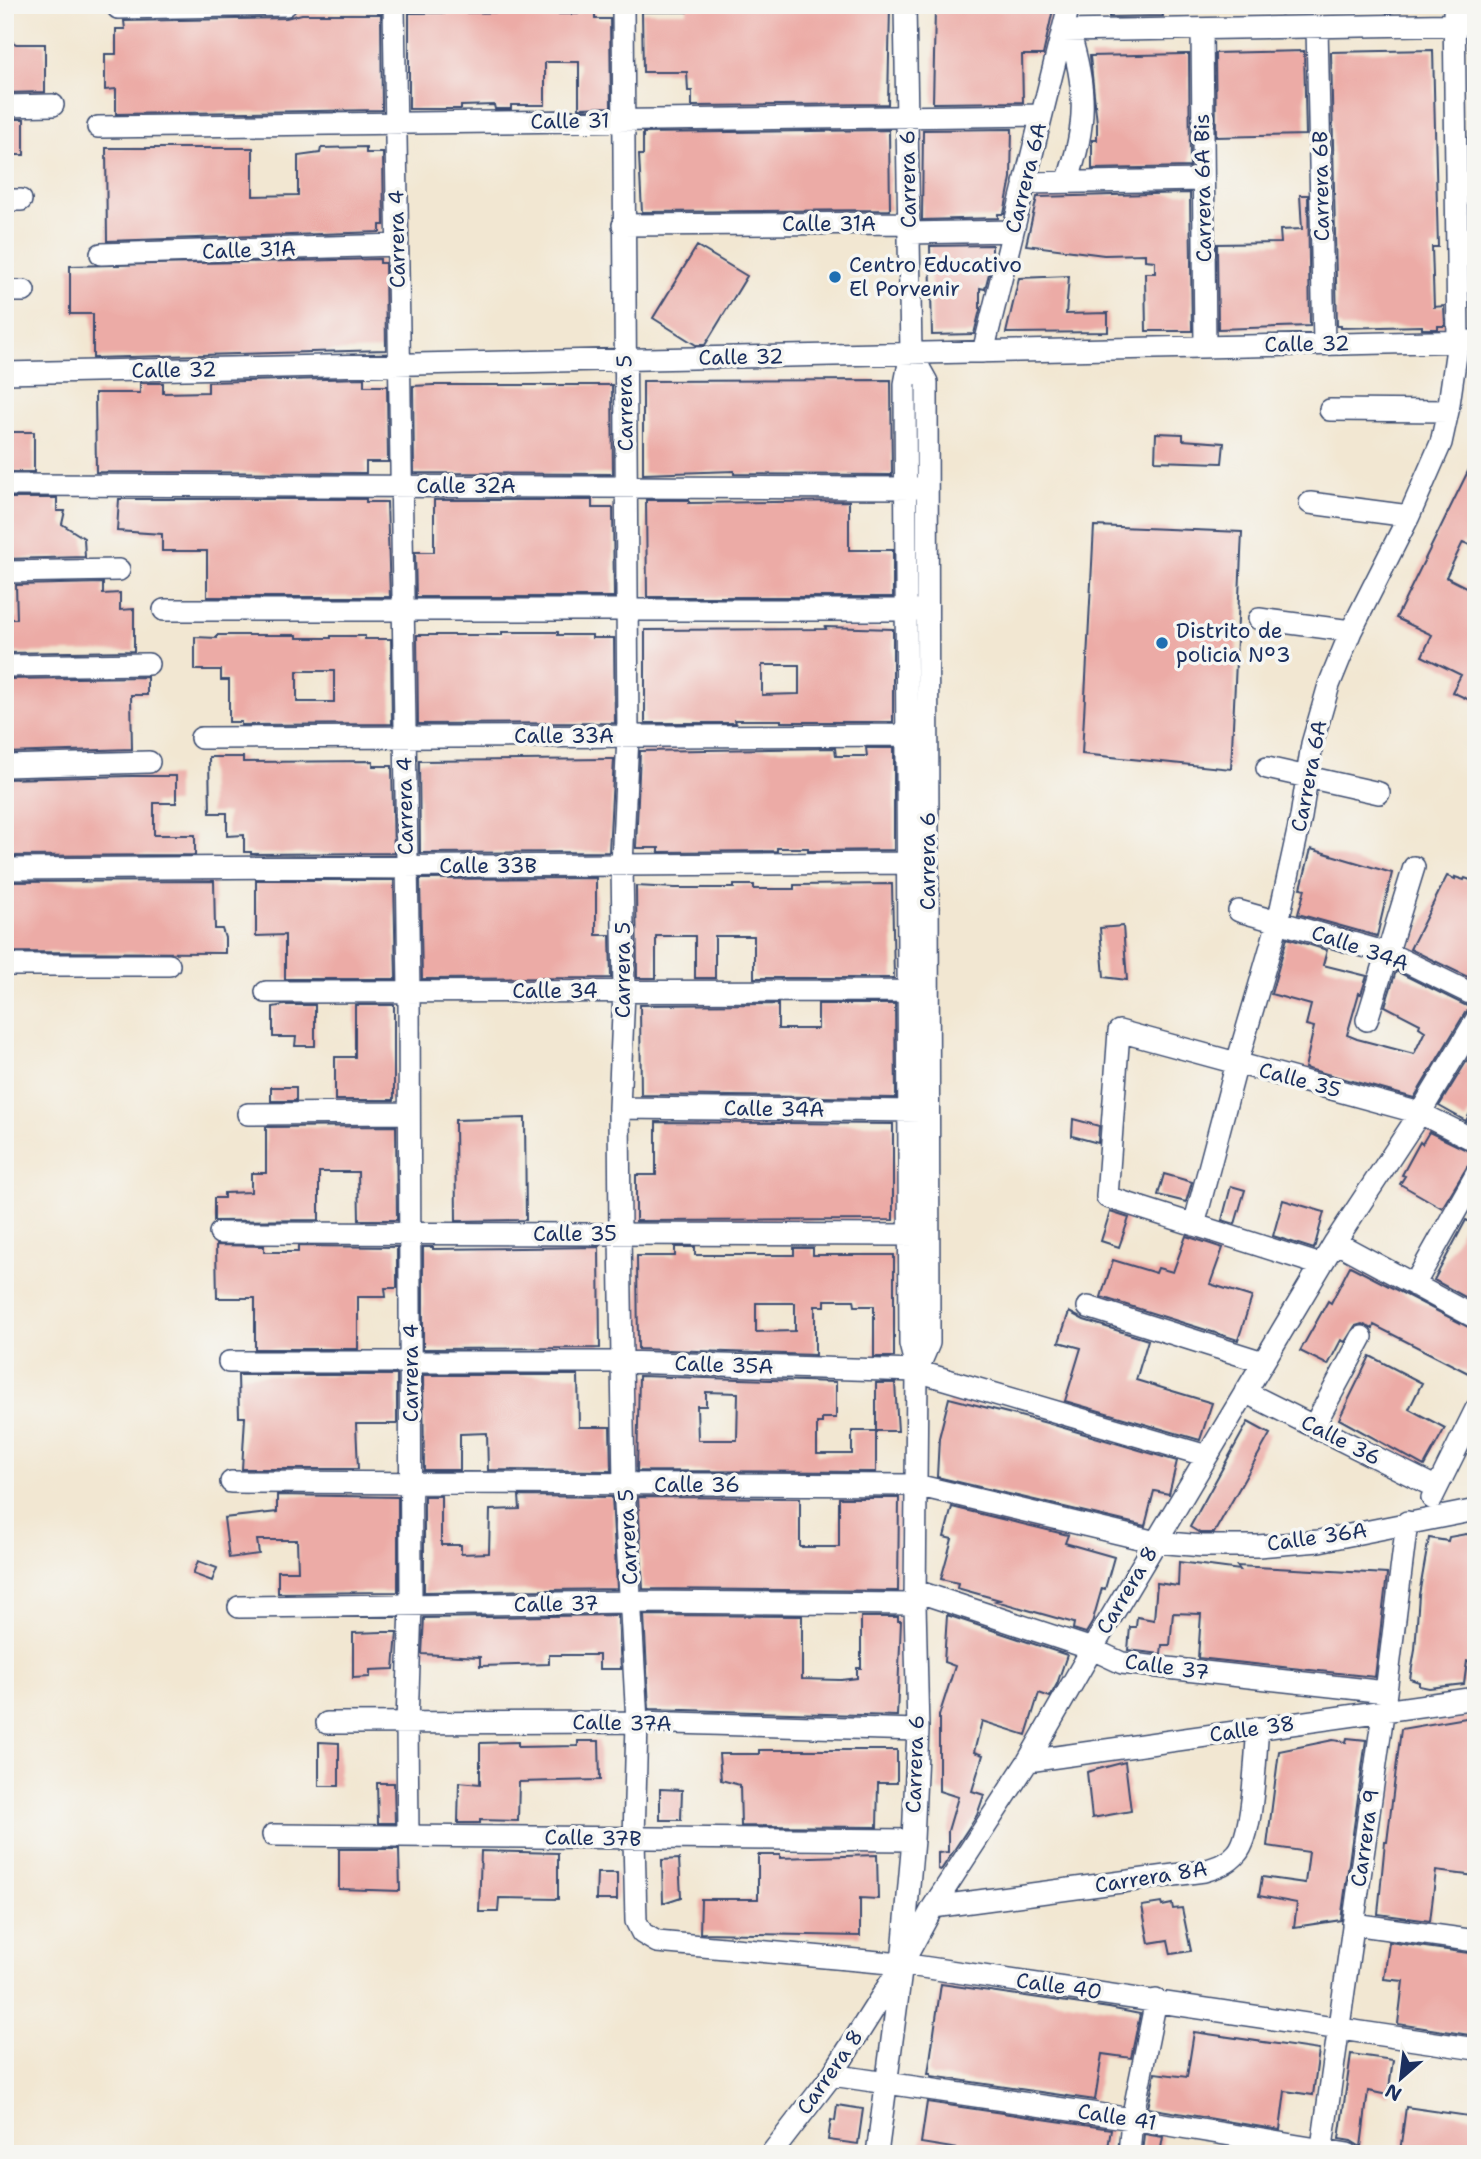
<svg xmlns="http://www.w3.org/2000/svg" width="1481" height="2159" font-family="'Shantell Sans',sans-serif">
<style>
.building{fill:#ecaba6;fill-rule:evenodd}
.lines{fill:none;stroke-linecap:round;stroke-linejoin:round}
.minor-casing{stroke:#3b4b6f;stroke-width:24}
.minor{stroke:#fff;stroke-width:21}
.poi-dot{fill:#1f6fb2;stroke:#f6f6f2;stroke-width:2.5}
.labels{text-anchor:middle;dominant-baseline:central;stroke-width:7;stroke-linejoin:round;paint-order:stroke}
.street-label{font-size:21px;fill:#1b2f5e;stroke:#f6f6f2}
.poi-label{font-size:21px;fill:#1b2f5e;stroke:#f6f6f2;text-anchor:start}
</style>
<rect width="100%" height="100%" fill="#f6f6f2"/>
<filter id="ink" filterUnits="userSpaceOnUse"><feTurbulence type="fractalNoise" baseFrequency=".0143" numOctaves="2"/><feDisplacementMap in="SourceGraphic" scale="14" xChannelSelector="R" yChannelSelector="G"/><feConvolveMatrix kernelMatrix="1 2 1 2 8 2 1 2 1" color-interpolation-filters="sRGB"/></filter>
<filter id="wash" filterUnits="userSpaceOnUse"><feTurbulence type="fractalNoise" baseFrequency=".00686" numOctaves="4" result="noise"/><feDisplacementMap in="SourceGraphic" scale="28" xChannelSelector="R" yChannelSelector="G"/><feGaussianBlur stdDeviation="1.57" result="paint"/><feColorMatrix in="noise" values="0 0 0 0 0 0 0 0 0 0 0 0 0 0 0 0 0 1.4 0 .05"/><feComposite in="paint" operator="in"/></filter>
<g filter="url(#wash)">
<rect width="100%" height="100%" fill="#f2e7d2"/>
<g id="blocks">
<path class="building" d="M1003 5H1054L1043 55H1022L1023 102 933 103 935 10H1003Z
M1109 5H1162L1163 16 1109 17Z
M687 6H890L888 104 692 106V91H688L687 72H643L642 12H687Z
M578 11H595V19H610L611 107 579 108V62H545V105H511V109H495L494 105 461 106V109H409V13L544 12V14H578Z
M302 14H381L382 110 116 114V89L105 90V54H116V29H125L124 21 286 18Z
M5 38 16 44H45V92L5 93Z
M1433 50 1438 247H1432L1434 307 1444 306 1445 326H1438V329H1422V326L1341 328V326H1337L1331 52Z
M1304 51 1306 135 1216 137 1215 53Z
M1186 54H1189L1190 167 1092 169V140H1097V123L1090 56Z
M5 119H24V155H5Z
M1012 129 1011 178 1004 214H998V218L922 220 923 130Z
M889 130 890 210 642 212 639 155H643V133Z
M366 147V153H383L384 225H380V232L107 241 106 148H253V196L298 195V156L320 153 321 148Z
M1190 193 1192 331H1146L1145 273H1155V261L1145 260V254L1104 255 1026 245 1037 197Z
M1300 195H1308L1310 326 1218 329 1217 244 1281 243 1280 230 1302 229Z
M992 245V262L985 289 980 288V310L974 334 932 335 930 246Z
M697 246 747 276 705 345H696L653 318Z
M380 259V263H385L386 350 93 358V314H70V266Z
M1069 276 1066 314 1108 313V332L1006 333 1019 278Z
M364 378V386H387L388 462H366V473L96 472 95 393H140V383H163V393L208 392V382Z
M891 380 892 475 734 474V471L643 474V381Z
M433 385H612L613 474 414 473 413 386Z
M5 432H34V472H5Z
M1156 433 1183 434V440L1224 443 1222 463 1155 461Z
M1476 455V548L1463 542 1446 577 1476 592V703L1452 692 1461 675 1422 656 1432 635 1396 618Z
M5 498H57V511H65L62 524 84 538 85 557 5 559Z
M119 499H366V502H387L390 597H207V551H162V534L117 531Z
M434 500H592V508H613L614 597H416L415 552H434Z
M646 500H689V503L849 501V550H893V597H647Z
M1094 526 1242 532 1231 769 1082 754Z
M103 583V594L120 593V610L134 609V651L5 653V619H17L16 585Z
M825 627 893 629V722H781V720H735L736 723H645V630L826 629ZM762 665H799V694L762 695Z
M502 632H558V635H592V638H614L615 723 418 724 417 635H502Z
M217 635H297V638H331V636H365V639H391L392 724 241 725V722H229V680H221V670H195V637L217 638ZM297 671H334V702H297Z
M147 677V695H131L132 749 5 753V679Z
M835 748 836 756H867L866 748H894V850L808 851V848H777V851L659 852V848H636L640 751Z
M209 757H243V762L373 761V766H392L394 853 251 854V852H244V835L227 836V813H210Z
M608 759H614L609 852 420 853 419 761Z
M132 776H176V803H154V835H195V855L5 856V779Z
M1311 849 1392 873 1377 936 1298 914 1305 889 1301 888Z
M1447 876 1455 879V877L1464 880 1465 878 1476 882V981L1410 949Z
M596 878V935H610L611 978 422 979 420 879Z
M256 880H394L396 979H285V935L256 936Z
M214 881 215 929H222L225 938V953L5 952V882Z
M892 884 894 978H754V936H715V978H695V936H656V978H637L636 886 675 888H734V885H754V889H794V885Z
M1123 926 1127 980 1104 977 1100 928Z
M1287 938 1327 950 1323 965 1367 976 1361 994 1359 993 1347 1035 1357 1039 1414 1054 1425 1031 1419 1027 1420 1024 1385 1006 1396 971 1471 1008 1465 1013 1414 1098 1305 1068 1314 1027 1306 1025 1311 1005 1271 994Z
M778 1004V1029H818V1004H895L896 1098 641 1095 640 1005Z
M284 1005H315V1046H295L296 1037H273V1007Z
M355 1005H394V1100H335V1057H355Z
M1476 1046V1101L1466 1121 1439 1106Z
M271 1087H296V1101H271Z
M525 1118 526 1220 456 1221 455 1120Z
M1073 1119 1099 1126 1098 1143 1072 1136Z
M656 1122 893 1124V1220L636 1221V1175H656Z
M396 1126 397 1220H359L358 1172H319V1220L214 1221V1198H224V1193L251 1192V1173H266V1127Z
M1429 1132 1475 1154 1442 1208 1400 1184 1405 1176 1402 1175 1420 1142 1422 1144Z
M1164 1174 1192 1182 1186 1202 1158 1195Z
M1231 1186 1245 1190 1235 1224 1222 1220Z
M1283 1200 1324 1212 1314 1249 1273 1236Z
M1110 1212 1129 1218 1119 1247 1101 1241Z
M1466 1220 1476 1225V1303L1434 1280Z
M1186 1236 1223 1248 1210 1284 1252 1297 1238 1340 1101 1297 1113 1260 1156 1273 1158 1268 1173 1272Z
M216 1245 264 1246V1252H298V1246L397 1247V1288H385L386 1297H358V1349H255V1298H217Z
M423 1247H433V1249L599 1247 600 1348 423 1349Z
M675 1247H695V1255H794V1248H813V1255H894V1357H874V1306H855L854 1300H825V1306H815V1355L638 1349 637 1256H675ZM756 1303H795V1331L756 1332Z
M1350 1266 1476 1331V1377L1374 1325 1373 1329 1362 1324 1355 1326 1345 1342 1341 1340 1328 1365 1300 1351 1328 1301 1331 1303Z
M1069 1312 1084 1320 1148 1340 1136 1380 1212 1403 1200 1440 1065 1401 1081 1348 1059 1342Z
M1370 1356 1422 1383 1409 1409 1445 1428 1424 1466 1339 1419Z
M238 1375H397V1424H356L358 1469H242L245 1417H239Z
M423 1375H578L579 1427H610L611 1471 488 1470 487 1433 460 1434V1470H424Z
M639 1376 836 1382V1418H822V1423H817V1454H852V1431H876V1472L637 1471ZM706 1392 738 1393 737 1440H698L697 1406H706Z
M876 1383H895L898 1431H876Z
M949 1398 1047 1423 1177 1461 1169 1494 1154 1491 1145 1526 937 1477 939 1438Z
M1248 1422 1270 1434 1214 1533H1200L1190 1527Z
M277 1495 398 1497V1592L278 1593V1571H298L297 1540H257L259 1554 229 1558 224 1518 277 1512Z
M424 1496H441V1545H461V1554L489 1553 490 1510 520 1509 519 1496 612 1497 617 1589 424 1592Z
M638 1497 800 1498V1547H839V1498H899L898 1591 643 1589Z
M952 1507 1068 1535 1065 1543 1114 1557 1105 1589 1102 1588 1092 1623 1086 1633 1073 1629 1074 1623 996 1601 1000 1600 957 1588 958 1583 941 1579 952 1539 944 1537Z
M1466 1534 1476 1536V1588L1471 1624H1476V1662L1467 1661 1464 1684 1429 1688 1419 1686V1682L1410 1679 1415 1650 1419 1595 1429 1538 1448 1541 1449 1537Z
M198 1561 217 1568 212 1581 193 1574Z
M1179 1562 1240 1570 1237 1566 1387 1574 1375 1677 1198 1658 1201 1614 1173 1613 1170 1645H1162L1161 1654 1128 1650 1130 1627H1136L1137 1617 1154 1620 1157 1583 1178 1586Z
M618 1615 621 1669H599V1655H549V1664L480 1666V1657L422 1654 424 1618Z
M644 1615 802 1616V1679L841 1680 857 1678V1668H861V1617H898V1621H901L897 1716 649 1709Z
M947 1615 1067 1655 1057 1684 1050 1697 1039 1693 1026 1735 982 1721 974 1752 983 1755 972 1791 984 1795 977 1815 941 1870 938 1869V1853L948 1852V1831L958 1797 939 1791V1716L955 1666 944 1662Z
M384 1632H397L394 1669 370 1670V1677L353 1678V1633Z
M1466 1718H1476V1876L1436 1871 1430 1921 1378 1914 1385 1842H1387L1401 1729Z
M1347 1738 1366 1740 1341 1920 1294 1927 1297 1903 1259 1896 1262 1877 1305 1883 1309 1852 1267 1846 1279 1751 1333 1740 1346 1742Z
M578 1741H599L600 1780 519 1782 518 1821 480 1820V1823H458L459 1782 480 1784V1743L518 1742V1747L578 1746Z
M319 1742 339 1743V1786H319Z
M759 1750H897V1783H878L877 1827 741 1826 740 1785 721 1780 719 1754H759Z
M1125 1762 1131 1811 1092 1818 1087 1772Z
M377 1783H394L395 1823H378Z
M660 1789 682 1790 681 1820H660Z
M339 1849H399L400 1891 339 1889Z
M481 1851 558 1853V1899L499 1898 498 1912H479Z
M758 1855H780V1858L877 1855 878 1899 860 1898V1936L700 1933 701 1899H758Z
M679 1859 681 1897 663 1903 662 1860Z
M597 1873H617V1900H596Z
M1161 1903 1162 1906 1172 1904 1173 1909 1182 1908 1191 1951 1171 1954 1168 1940 1149 1943 1142 1906Z
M1389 1942 1476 1954V2036L1398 2024 1403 1981 1384 1979Z
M941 1984 1109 2008 1140 2014 1131 2058 1102 2054 1095 2100 931 2076V2074H928Z
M1194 2032 1319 2050 1313 2095 1285 2091 1280 2130 1148 2108 1155 2073 1187 2077Z
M1351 2054 1393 2060 1388 2095 1368 2091 1361 2147 1351 2141 1339 2139Z
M927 2102 1111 2129 1107 2154H971V2151L921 2143Z
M837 2105 863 2109 858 2144 828 2140 831 2120 835 2121Z
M1406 2107 1476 2117V2154L1400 2152Z
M1144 2134 1163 2137 1160 2154H1142Z"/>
</g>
</g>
<g filter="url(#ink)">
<use href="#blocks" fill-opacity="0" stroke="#3b4b6f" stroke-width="2"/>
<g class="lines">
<g class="minor-casing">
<path id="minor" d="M394 5 409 991 411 1606 407 1722 408 1835
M623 5 628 736 622 865 624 991 619 1108 620 1234 624 1485 637 1722 634 1839 636 1921 642 1933 657 1942 902 1964 1476 2049
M118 8 286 5
M1317 27 1324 344
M1202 29 1205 347
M1063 31 1476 24
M5 106 53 105
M98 127 1041 115
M1067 182C1087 126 1087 88 1069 32
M1024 183 1203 180
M5 200H21
M623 225 909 223
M909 233 1013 231
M101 254 397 245
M5 291H24
M983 352 1069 5
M911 353 927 382 929 1343 917 1371
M5 373 1476 341
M1330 410 1448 411
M5 485 918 488
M1310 503 1409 516
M5 572 119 570
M164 610H918
M1259 619 1351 631
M5 666 148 664
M201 738 919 735
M5 766 149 762
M1267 768 1379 793
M5 869 919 863
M1239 911 1388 953 1476 996
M5 965H169
M266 992 919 991
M1367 1020 1414 867
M619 1108 920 1111
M248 1114 409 1113
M1194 1225 1237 1063 1278 922 1301 817 1312 744 1329 685 1351 631 1409 516 1441 443 1448 411 1458 341 1454 5
M220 1233 923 1235
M1335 1242 1476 1318
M1321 1265 1107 1197 1119 1031 1420 1113 1476 1141
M1414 1285 1476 1175
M1088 1307 1263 1362
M229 1362H622L917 1371 1207 1456
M1245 1392 1437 1488
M1314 1426 1362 1337
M231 1482 916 1485 1156 1542 1203 1546H1258L1319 1541 1476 1510
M1432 1498 1476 1409
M916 1591 1092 1649 1122 1663 1386 1692
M239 1607 632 1602 915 1604
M327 1723 637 1722 918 1730
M1028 1761 1476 1698
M273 1835 913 1840
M933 1907 1204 1871C1217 1867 1228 1864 1237 1853 1254 1834 1255 1756 1258 1728
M1353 1924 1476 1941
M832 2075 1132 2119 1348 2154
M771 2154 832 2075 902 1964 933 1907 1028 1761 1092 1649 1335 1242 1420 1113 1476 1020
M877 2154 902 1964 913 1840 918 1730 915 1604 917 1371 910 1344 905 384 911 353 905 5
M1129 2154 1132 2119 1156 2000
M1321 2154 1386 1692 1407 1522"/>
</g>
<use href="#minor" class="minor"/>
</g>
</g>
<g class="poi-dot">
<circle cx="835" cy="277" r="7"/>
<circle cx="1162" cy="643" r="7"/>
</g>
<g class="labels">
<g class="street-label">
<text transform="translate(570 121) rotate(-1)">Calle 31</text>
<text transform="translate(1026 178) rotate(-76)">Carrera 6A</text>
<text transform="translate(908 179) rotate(-91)">Carrera 6</text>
<text transform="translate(1321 186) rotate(-91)">Carrera 6B</text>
<text transform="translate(1203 188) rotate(-91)">Carrera 6A Bis</text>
<text x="829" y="224">Calle 31A</text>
<text transform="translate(397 239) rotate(-91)">Carrera 4</text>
<text transform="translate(249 250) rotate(-2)">Calle 31A</text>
<text transform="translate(1307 344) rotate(-1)">Calle 32</text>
<text transform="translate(741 357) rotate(-1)">Calle 32</text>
<text transform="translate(174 370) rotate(-1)">Calle 32</text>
<text transform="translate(625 403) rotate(-91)">Carrera 5</text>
<text x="466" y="486">Calle 32A</text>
<text x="564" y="736">Calle 33A</text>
<text transform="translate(1309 776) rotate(-79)">Carrera 6A</text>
<text transform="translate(405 806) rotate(-91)">Carrera 4</text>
<text transform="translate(928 861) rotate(-90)">Carrera 6</text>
<text x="488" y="866">Calle 33B</text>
<text transform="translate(1360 948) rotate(19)">Calle 34A</text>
<text transform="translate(623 970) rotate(-90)">Carrera 5</text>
<text x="555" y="991">Calle 34</text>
<text transform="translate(1300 1080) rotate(15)">Calle 35</text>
<text transform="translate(774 1109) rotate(1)">Calle 34A</text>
<text x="575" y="1234">Calle 35</text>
<text transform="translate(724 1365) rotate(2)">Calle 35A</text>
<text transform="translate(411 1373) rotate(-90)">Carrera 4</text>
<text transform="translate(1341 1440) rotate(27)">Calle 36</text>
<text x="697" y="1485">Calle 36</text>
<text transform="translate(628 1537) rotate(-93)">Carrera 5</text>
<text transform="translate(1317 1537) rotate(-8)">Calle 36A</text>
<text transform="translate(1127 1590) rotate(-59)">Carrera 8</text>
<text transform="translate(556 1604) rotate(-1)">Calle 37</text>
<text transform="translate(1167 1667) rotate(8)">Calle 37</text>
<text transform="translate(622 1723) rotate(1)">Calle 37A</text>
<text transform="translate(1252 1729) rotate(-8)">Calle 38</text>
<text transform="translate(915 1764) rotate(-88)">Carrera 6</text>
<text transform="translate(593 1838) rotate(1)">Calle 37B</text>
<text transform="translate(1365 1838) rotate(-82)">Carrera 9</text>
<text transform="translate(1151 1877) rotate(-9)">Carrera 8A</text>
<text transform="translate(1059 1986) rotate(8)">Calle 40</text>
<text transform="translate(830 2072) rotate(-55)">Carrera 8</text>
<text transform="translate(1117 2117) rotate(9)">Calle 41</text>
</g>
<g class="poi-label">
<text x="849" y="265">Centro Educativo<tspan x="849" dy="24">El Porvenir</tspan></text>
<text x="1176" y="631">Distrito de<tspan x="1176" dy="24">policia N°3</tspan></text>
</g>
</g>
<rect width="1481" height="2159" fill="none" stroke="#f6f6f2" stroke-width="28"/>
<g transform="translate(1401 2078) rotate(208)" stroke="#f6f6f2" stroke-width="5" paint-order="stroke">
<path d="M0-5L12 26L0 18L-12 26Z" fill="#1b2f5e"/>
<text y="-10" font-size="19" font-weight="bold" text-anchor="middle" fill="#1b2f5e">N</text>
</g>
</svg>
